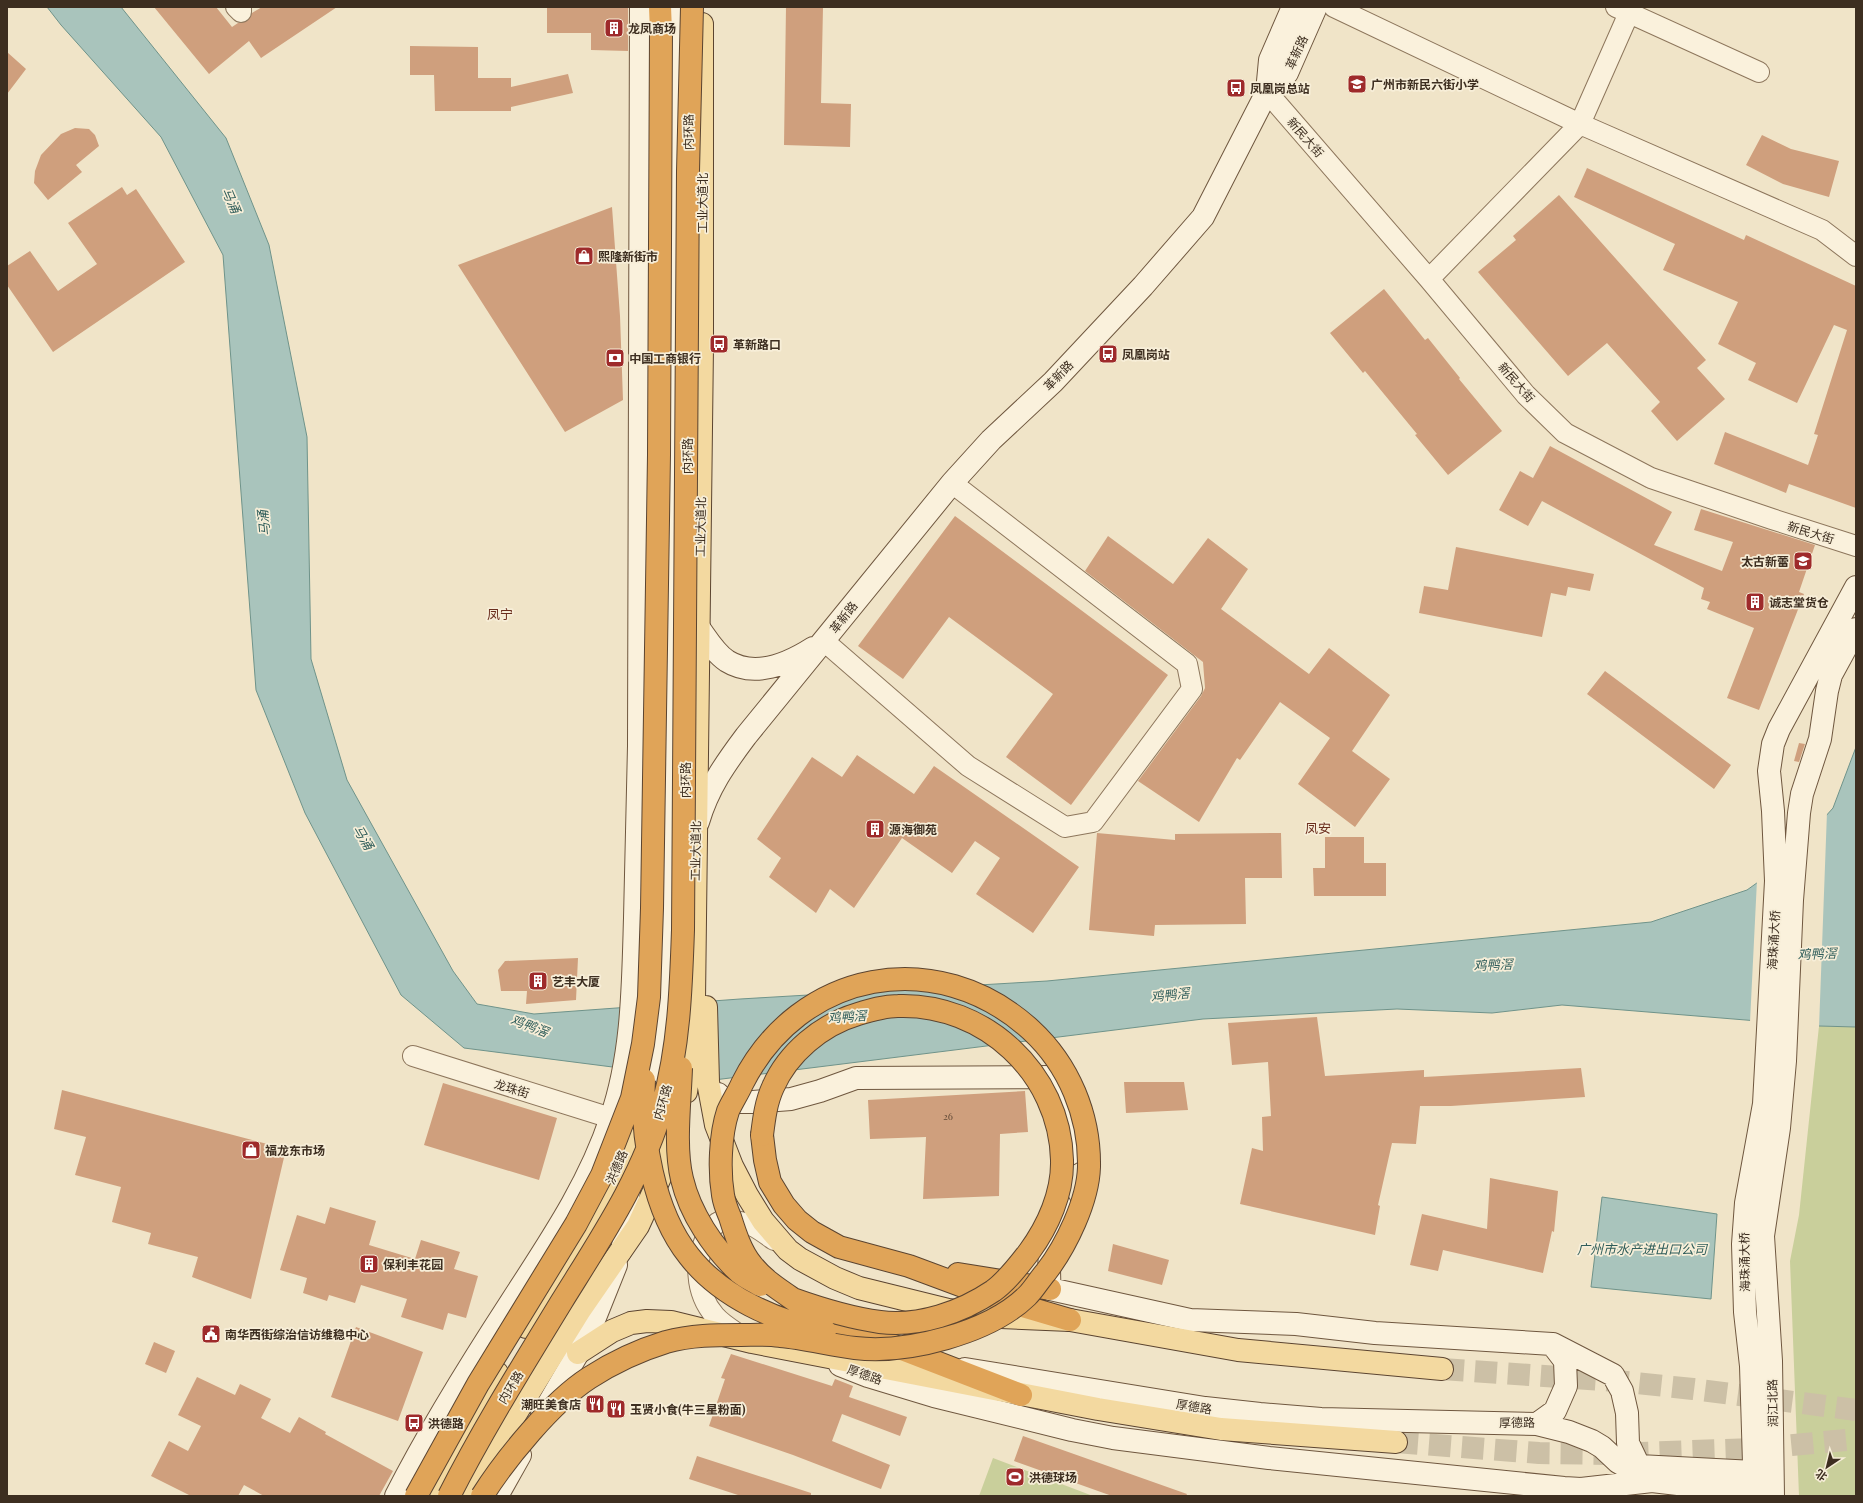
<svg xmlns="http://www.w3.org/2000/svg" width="1863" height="1503" font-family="'Playfair Display','Noto Sans SC',serif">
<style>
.green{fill:#c9cf9b}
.water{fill:#a9c4bc;stroke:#6f938a}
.pier{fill:#f0e4c8}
.building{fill:#cf9f7d}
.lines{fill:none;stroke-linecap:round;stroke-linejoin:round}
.primary-tunnel{stroke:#ccc0a6;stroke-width:22;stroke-dasharray:22 11;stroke-linecap:butt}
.street-casing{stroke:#8d765c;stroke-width:22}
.secondary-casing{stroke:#6f573f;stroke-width:24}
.primary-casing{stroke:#5b4430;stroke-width:24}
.highway-casing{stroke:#5b4430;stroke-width:24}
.street{stroke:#faf1dc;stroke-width:20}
.secondary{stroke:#faf1dc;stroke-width:22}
.primary{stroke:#f3d9a0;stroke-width:22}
.highway{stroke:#e0a458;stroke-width:22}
.highway-bridge-casing{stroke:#5b4430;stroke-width:24;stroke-linecap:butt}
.highway-bridge{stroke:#e0a458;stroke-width:22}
.labels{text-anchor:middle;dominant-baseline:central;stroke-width:3.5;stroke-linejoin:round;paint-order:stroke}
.number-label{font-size:10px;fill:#624a37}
.poi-label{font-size:12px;font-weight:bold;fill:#3d2e20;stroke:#f7eed8;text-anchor:start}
.street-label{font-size:12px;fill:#3d2e20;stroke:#f7eed8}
.water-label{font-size:13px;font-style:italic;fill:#2f5d5a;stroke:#f7eed8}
.neighbourhood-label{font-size:13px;fill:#6b2e1e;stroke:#f7eed8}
</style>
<rect width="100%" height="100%" fill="#f0e4c8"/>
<path class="green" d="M1819 1026 1856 1027V1496H1799L1790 1261 1799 1215Z
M993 1458 1093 1496H979Z"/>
<path class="water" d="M47 7H121L226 138 269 245 307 437 311 659 347 780 453 971 477 1004 534 1014 740 999 1047 981 1651 922 1747 890 1782 865 1833 808 1856 747V1027L1819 1026 1562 1005 1492 1013 1397 1009 1203 1019 714 1080 464 1048 401 995 305 813 256 690 223 255 161 137 61 25Z
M1602 1197 1717 1214 1711 1299 1591 1287Z"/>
<path class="pier" d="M1827 812 1819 1028 1750 1022 1757 880 1781 863Z"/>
<path class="building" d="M154 7H216L232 27 238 23 247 21 252 13 262 7H337L261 58 249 41 209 74Z
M547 7H628V51L591 50V33H547Z
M786 7H823L821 103 851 104 850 147 784 145Z
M410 46 478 47V78H511V87L568 74 573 93 511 107V111H435L434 75H410Z
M7 52 26 69 7 94Z
M75 128 89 129 95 135 99 146 76 165 82 172 48 200 34 183 35 171 41 155 61 134Z
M1762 135 1791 149 1839 161 1829 197 1783 184 1746 165Z
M1587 168 1744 240 1746 235 1856 286V508L1789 484 1786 493 1714 464 1725 432 1808 465 1818 435 1814 434 1847 330 1834 325 1797 403 1748 380 1756 363 1718 344 1738 302 1663 270 1675 244 1574 197Z
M122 187 127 195 136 189 185 262 53 352 7 285V266L30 251 58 291 97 264 68 223Z
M1559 195 1706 360 1697 368 1725 399 1677 441 1651 411 1660 402 1607 343 1568 376 1478 272 1516 240 1513 236Z
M612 207 620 316 623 400 565 432 458 265Z
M1384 289 1425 340 1428 338 1460 378 1459 379 1502 431 1448 475 1415 435 1417 434 1365 371 1363 373 1330 333Z
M1550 446 1672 512 1654 545 1722 571 1733 542 1694 530 1701 509 1815 545 1799 592 1804 594 1759 710 1727 698 1754 628 1707 609 1710 602 1701 599 1704 588 1542 501 1528 526 1499 510 1520 471 1533 478Z
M955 516 1168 675 1071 805 1006 757 1053 694 949 617 903 679 858 646Z
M1108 536 1173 584 1208 538 1248 569 1221 609 1309 674 1329 648 1390 695 1352 751 1390 779 1355 827 1298 784 1330 738 1280 702 1240 760 1237 758 1199 822 1138 781 1201 696 1205 688 1203 662 1085 571Z
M1456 547 1594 574 1590 591 1568 587 1566 596 1551 593 1542 637 1419 613 1424 586 1448 590Z
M1605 671 1731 765 1714 789 1587 694Z
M1799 743 1805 744 1799 762 1794 761Z
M857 755 914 794 934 766 1079 867 1033 933 976 894 1000 858 975 841 952 873 902 838 854 908 830 889 816 913 769 877 781 858 757 839 812 757 842 777Z
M1097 833 1175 840V834L1281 833 1282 878H1245L1246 924 1155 925 1154 936 1089 930Z
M1325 837H1364V863H1386V896H1314L1313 868H1325Z
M578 958 576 1000 526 1004 527 991H501L498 970 505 961Z
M1317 1017 1325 1076 1424 1070V1077L1581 1068 1585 1097 1451 1106H1420L1416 1144 1392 1143 1378 1205 1380 1206 1375 1235 1240 1204 1252 1148 1263 1151 1262 1117 1271 1116 1268 1062 1232 1065 1228 1023Z
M1124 1082H1184L1188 1110 1126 1113Z
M443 1083 557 1118 539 1180 424 1145Z
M62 1090 286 1149 251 1299 192 1277 198 1257 148 1244 151 1233 112 1222 121 1187 75 1175 86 1137 54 1129Z
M1025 1091 1028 1132 1000 1134 999 1196 923 1199 926 1137 870 1139 868 1100Z
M1490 1178 1558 1191 1554 1232 1552 1231 1543 1273 1443 1250 1438 1271 1410 1265 1422 1214 1487 1229Z
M330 1207 376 1221 369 1245 415 1259 421 1240 460 1252 454 1269 478 1276 466 1318 448 1313 443 1330 401 1317 407 1299 361 1285 355 1303 329 1295 327 1301 303 1293 307 1278 280 1270 297 1215 325 1224Z
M1113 1244 1169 1260 1162 1285 1108 1271Z
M356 1327 423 1352 398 1421 331 1397Z
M154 1342 175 1351 166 1373 145 1364Z
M731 1354 832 1386 835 1379 853 1386 849 1397 907 1417 900 1436 842 1414 832 1441 890 1465 881 1489 793 1455 709 1426 725 1379 721 1378Z
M197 1377 235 1395 240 1384 271 1399 261 1418 290 1433 299 1417 326 1432 325 1434 393 1471 379 1496H264L244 1485 238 1496H191L151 1476 169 1441 188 1451 201 1426 178 1415Z
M1023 1436 1187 1494 1186 1496H1112L1014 1461Z
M697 1456 811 1493V1496H741L689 1479Z"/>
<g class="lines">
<path class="primary-tunnel" d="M1442 1369 1617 1381 1693 1389 1856 1410
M1396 1442 1539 1453 1610 1454 1751 1449 1856 1439"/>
<g class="street-casing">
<path id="street" d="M236 7 241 12V7
M1334 7 1580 124 1822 230 1856 256
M1616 7 1759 72
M1267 92 1429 279 1526 395 1565 433 1651 478 1772 519 1856 546
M1429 279 1580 124 1629 13
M824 641 968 766 1065 827 1093 822 1192 689 1187 664 952 483
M413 1056 611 1118
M653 1104 662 1053 668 997 671 902 674 626V7
M621 1252 630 1191
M744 1338C734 1331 723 1325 715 1316 695 1293 693 1258 709 1233 712 1229 714 1224 719 1222 722 1220 727 1221 730 1221 749 1221 759 1229 774 1240"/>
</g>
<g class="secondary-casing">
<path id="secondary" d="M1267 92 1270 60 1293 7
M699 628C707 639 715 653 727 661 754 678 788 664 813 648
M698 822C708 788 725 764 746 736L952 483 991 440 1053 382 1143 286 1203 217 1267 92 1287 73 1316 7
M718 1094 721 1097 740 1102H753L791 1099 820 1091 856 1078 1052 1077C1062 1103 1072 1125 1070 1154
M1553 1344 1613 1375 1622 1391 1627 1413 1628 1443 1639 1466 1754 1472 1766 1478
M840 1365 868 1376 934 1396 1072 1430 1113 1438 1269 1458 1564 1488 1581 1489 1652 1481 1755 1493
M965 1369 1205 1408 1260 1414 1321 1419 1537 1424 1555 1411 1566 1386 1565 1361 1552 1344 1375 1333 1296 1324 1190 1320 1050 1289C1047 1262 1052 1231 1060 1205
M542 1415 578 1353 594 1320 616 1265
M1537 1424 1569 1432 1592 1441 1602 1447 1618 1462 1646 1478
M396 1496C430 1429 470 1365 511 1302 549 1243 589 1185 611 1118 633 1054 633 985 635 918 636 861 638 804 639 746 642 500 638 253 641 7
M497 1496 520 1455
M1755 1496 1751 1366 1745 1312 1743 1244 1746 1203 1764 1104 1776 881 1773 811 1769 771 1773 744 1779 729 1856 587
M1773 1496 1771 1361 1763 1236 1779 1128 1785 1061 1792 900 1799 813 1802 794 1820 739 1827 691 1831 675 1856 629"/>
</g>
<g class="primary-casing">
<path id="primary" d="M706 1007 708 1082 716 1125 732 1166 747 1195 763 1221 788 1250 800 1259 835 1278 859 1288 948 1310 1001 1317 1070 1320 1238 1350 1442 1369
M686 1092 691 1057 694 1000 702 346V24
M526 1327C567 1261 617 1194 634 1117
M578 1353 612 1331 631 1323 647 1321 671 1322 752 1342 1098 1409 1221 1429 1396 1442
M430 1496 497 1373
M467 1496 502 1436 580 1310 638 1226 668 1160 676 1133"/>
</g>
<g class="highway-casing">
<path id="highway" d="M660 7 661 31
M762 1135 765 1160 770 1182 784 1205 797 1220 812 1232 839 1247 909 1266 995 1298 1070 1320
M958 1274 1050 1289
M819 1315 889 1344 1021 1395"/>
</g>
<use href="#street" class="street"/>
<use href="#secondary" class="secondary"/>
<use href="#primary" class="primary"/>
<use href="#highway" class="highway"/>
<g class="highway-bridge-casing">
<path id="highway-bridge" d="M681 1068C680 1101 674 1147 682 1179 690 1213 713 1248 739 1272 745 1277 753 1281 760 1285
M644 1080C641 1136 653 1211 689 1256 721 1297 775 1321 825 1331
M762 1135C764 1119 766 1102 773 1087 788 1053 821 1025 858 1014 871 1010 884 1006 898 1006 984 1003 1060 1073 1062 1160 1063 1193 1048 1226 1029 1252 1019 1265 1007 1281 993 1291 962 1312 919 1327 880 1322 851 1318 821 1309 793 1299
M416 1496 478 1384 576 1224 602 1175 632 1098 643 1044 649 997 652 908 659 455 661 31
M449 1496C483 1429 523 1365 562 1301 601 1238 643 1176 663 1104 679 1047 681 989 683 930L688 171 692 7
M482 1496C506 1458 552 1402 589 1378 612 1363 640 1350 666 1342 691 1335 716 1335 741 1335 754 1335 767 1334 780 1336 805 1338 830 1345 855 1348 907 1354 989 1333 1027 1296 1034 1289 1039 1280 1046 1272 1066 1246 1088 1201 1089 1167 1090 1116 1069 1065 1031 1030 937 944 799 970 742 1084 738 1093 732 1102 728 1111 720 1135 719 1171 723 1195 724 1202 727 1210 730 1217 735 1233 741 1252 752 1265 766 1283 788 1295 806 1308"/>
</g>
<use href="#highway-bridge" class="highway-bridge"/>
</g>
<defs>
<g id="building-square" transform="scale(1)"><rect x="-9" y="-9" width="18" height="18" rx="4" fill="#9e2a2b" stroke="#f7eed8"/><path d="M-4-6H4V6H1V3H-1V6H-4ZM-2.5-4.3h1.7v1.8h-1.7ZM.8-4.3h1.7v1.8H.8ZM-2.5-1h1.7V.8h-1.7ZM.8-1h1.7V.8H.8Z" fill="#fff"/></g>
<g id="school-square" transform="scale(1)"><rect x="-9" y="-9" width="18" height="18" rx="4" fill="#9e2a2b" stroke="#f7eed8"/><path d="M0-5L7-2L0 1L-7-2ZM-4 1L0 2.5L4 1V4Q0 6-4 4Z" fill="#fff"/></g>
<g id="bus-square" transform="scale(1)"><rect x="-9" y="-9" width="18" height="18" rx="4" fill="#9e2a2b" stroke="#f7eed8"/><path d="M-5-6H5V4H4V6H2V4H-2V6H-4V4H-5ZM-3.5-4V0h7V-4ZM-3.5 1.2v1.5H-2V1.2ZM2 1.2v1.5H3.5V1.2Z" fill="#fff"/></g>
<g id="shop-square" transform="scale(1)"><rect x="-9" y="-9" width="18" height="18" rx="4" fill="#9e2a2b" stroke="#f7eed8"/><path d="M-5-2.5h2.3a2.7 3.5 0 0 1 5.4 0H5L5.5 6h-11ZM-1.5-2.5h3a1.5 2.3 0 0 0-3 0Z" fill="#fff"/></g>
<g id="bank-square" transform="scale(1)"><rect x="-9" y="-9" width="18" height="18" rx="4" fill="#9e2a2b" stroke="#f7eed8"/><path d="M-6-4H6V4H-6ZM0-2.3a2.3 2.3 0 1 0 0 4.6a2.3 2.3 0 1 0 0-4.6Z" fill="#fff"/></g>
<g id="civic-square" transform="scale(1)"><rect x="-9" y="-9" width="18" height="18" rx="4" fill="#9e2a2b" stroke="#f7eed8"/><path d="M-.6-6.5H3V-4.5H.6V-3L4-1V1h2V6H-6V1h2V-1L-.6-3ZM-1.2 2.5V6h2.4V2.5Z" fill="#fff"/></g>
<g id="restaurant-square" transform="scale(1)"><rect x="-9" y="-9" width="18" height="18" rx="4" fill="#9e2a2b" stroke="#f7eed8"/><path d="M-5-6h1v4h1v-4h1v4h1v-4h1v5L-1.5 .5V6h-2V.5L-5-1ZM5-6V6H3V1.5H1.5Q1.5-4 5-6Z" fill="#fff"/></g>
<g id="stadium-square" transform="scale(1)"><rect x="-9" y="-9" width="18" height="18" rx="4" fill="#9e2a2b" stroke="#f7eed8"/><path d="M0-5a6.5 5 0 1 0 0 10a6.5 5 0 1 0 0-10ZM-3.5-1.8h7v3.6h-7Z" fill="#fff"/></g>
</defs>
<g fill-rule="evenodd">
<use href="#building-square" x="614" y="28"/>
<use href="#school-square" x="1357" y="84"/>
<use href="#bus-square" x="1236" y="88"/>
<use href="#shop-square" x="584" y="256"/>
<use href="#bus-square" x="719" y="344"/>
<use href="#bus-square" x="1108" y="354"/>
<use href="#bank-square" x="615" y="358"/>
<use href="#school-square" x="1803" y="561"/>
<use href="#building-square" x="1755" y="602"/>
<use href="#building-square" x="875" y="829"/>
<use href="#building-square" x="538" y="981"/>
<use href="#shop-square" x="251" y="1150"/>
<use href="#building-square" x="369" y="1264"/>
<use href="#civic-square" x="211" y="1334"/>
<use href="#restaurant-square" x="595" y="1404"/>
<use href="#restaurant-square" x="616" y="1409"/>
<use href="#bus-square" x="414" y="1423"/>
<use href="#stadium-square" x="1015" y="1477"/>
</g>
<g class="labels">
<g class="number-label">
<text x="948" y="1116">26</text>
</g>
<g class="poi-label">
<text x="628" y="28">龙凤商场</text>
<text x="1371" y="84">广州市新民六街小学</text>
<text x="1250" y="88">凤凰岗总站</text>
<text x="598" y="256">熙隆新街市</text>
<text x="733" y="344">革新路口</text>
<text x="1122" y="354">凤凰岗站</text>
<text x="629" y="358">中国工商银行</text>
<text x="1789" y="561" text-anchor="end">太古新蕾</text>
<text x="1769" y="602">诚志堂货仓</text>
<text x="889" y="829">源海御苑</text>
<text x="552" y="981">艺丰大厦</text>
<text x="265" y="1150">福龙东市场</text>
<text x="383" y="1264">保利丰花园</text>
<text x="225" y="1334">南华西街综治信访维稳中心</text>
<text x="581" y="1404" text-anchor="end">潮旺美食店</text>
<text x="630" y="1409">玉贤小食(牛三星粉面)</text>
<text x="428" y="1423">洪德路</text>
<text x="1029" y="1477">洪德球场</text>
</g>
<g class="street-label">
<text transform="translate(1296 52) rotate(-65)">革新路</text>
<text transform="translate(688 132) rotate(-91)">内环路</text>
<text transform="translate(1306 137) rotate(49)">新民大街</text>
<text transform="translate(702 203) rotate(-90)">工业大道北</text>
<text transform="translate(1058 375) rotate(-46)">革新路</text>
<text transform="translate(1517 382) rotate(49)">新民大街</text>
<text transform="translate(687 456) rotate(-90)">内环路</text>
<text transform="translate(700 527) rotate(-89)">工业大道北</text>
<text transform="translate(1811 532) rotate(17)">新民大街</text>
<text transform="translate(843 617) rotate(-52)">革新路</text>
<text transform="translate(685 780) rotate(-90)">内环路</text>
<text transform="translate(695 851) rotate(-89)">工业大道北</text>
<text transform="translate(1773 940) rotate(-87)">海珠涌大桥</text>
<text transform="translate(512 1088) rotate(17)">龙珠街</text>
<text transform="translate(662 1102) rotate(-74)">内环路</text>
<text transform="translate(616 1167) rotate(-67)">洪德路</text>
<text transform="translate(1744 1262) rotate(-91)">海珠涌大桥</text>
<text transform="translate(865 1374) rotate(19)">厚德路</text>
<text transform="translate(510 1387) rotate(-59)">内环路</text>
<text transform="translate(1772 1403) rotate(-91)">润江北路</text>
<text transform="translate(1194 1406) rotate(9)">厚德路</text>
<text transform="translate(1517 1422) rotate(-1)">厚德路</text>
</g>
<g class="water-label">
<text transform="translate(232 200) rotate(67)">马涌</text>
<text transform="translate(263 523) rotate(-96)">马涌</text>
<text transform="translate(364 837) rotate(60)">马涌</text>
<text transform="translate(1817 953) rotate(-2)">鸡鸭滘</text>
<text transform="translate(1493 964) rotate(-2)">鸡鸭滘</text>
<text transform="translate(1170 994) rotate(-6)">鸡鸭滘</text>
<text transform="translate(847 1016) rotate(-4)">鸡鸭滘</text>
<text transform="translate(530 1025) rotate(21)">鸡鸭滘</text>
<text x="1642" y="1248">广州市水产进出口公司</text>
</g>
<g class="neighbourhood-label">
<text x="500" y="613">凤宁</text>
<text x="1318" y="827">凤安</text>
</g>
</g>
<rect width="1863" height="1503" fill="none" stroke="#3d2e20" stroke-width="16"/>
<g transform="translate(1827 1467) rotate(215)" stroke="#f7eed8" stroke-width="3" paint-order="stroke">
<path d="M0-3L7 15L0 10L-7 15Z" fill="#3d2e20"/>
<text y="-6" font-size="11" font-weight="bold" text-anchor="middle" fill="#3d2e20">北</text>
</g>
</svg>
